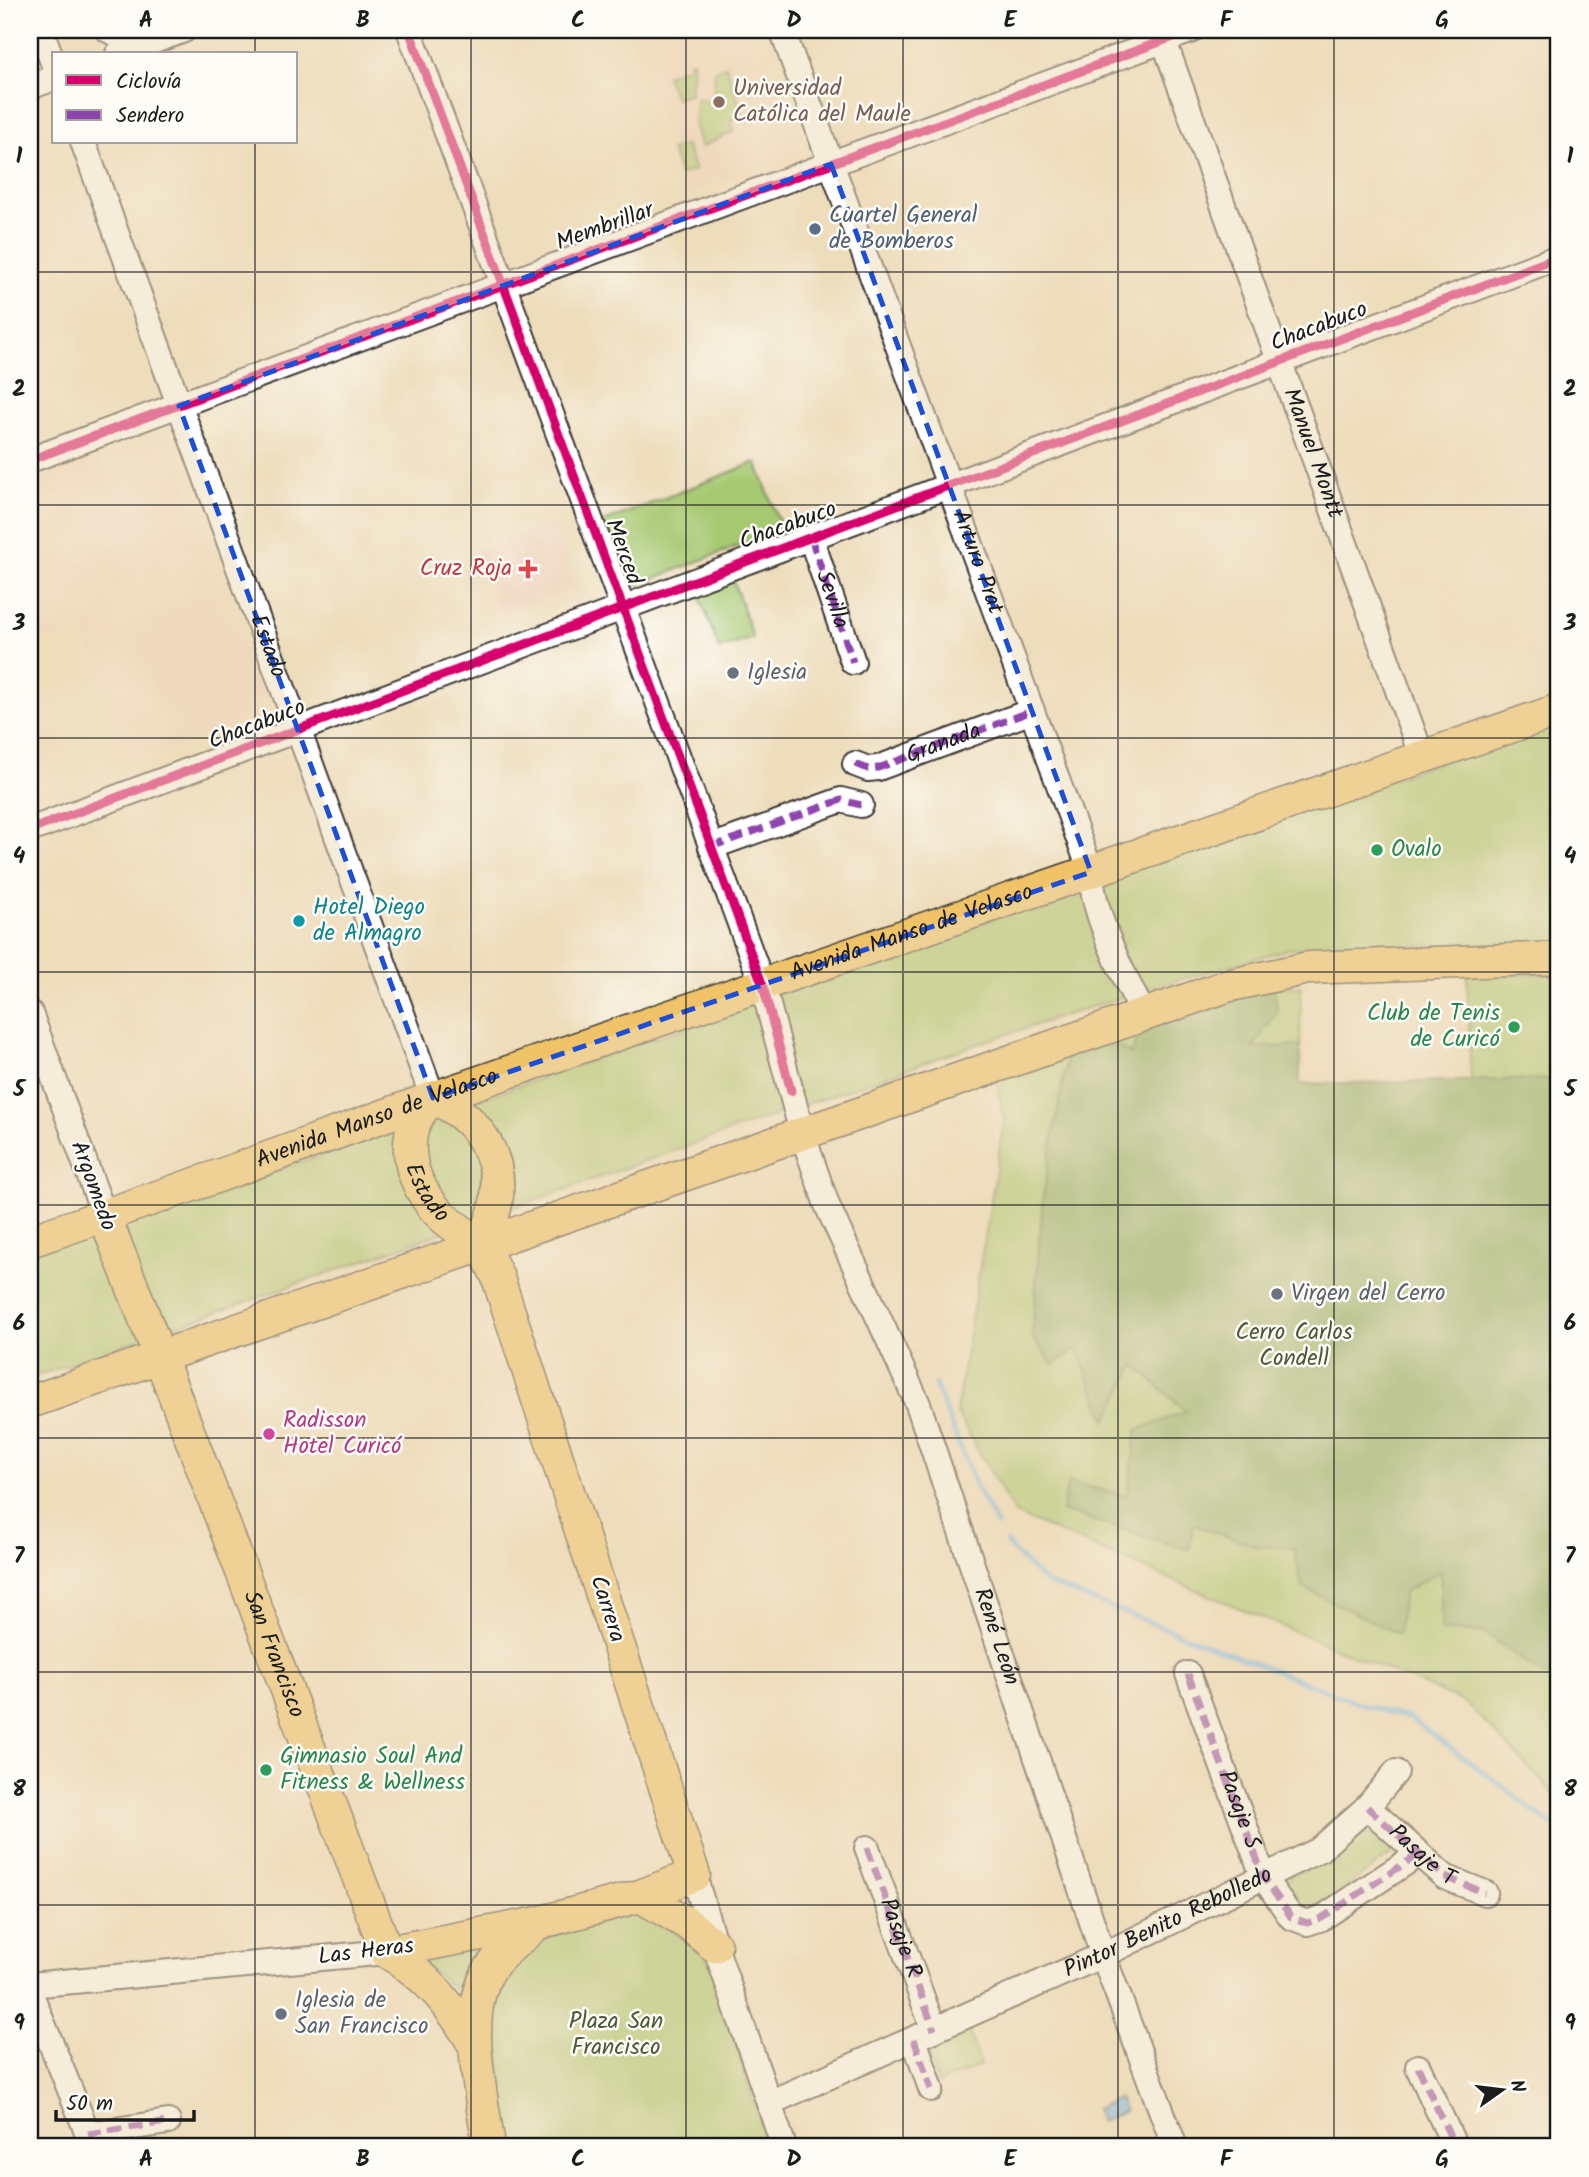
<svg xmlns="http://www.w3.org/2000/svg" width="1589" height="2177" font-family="Kalam,sans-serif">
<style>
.built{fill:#efd6bc}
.green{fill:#a6c870;stroke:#617246;stroke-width:2}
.forest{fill:#84ac62;stroke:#50643f;stroke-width:2}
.water{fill:#77b9ec;stroke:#4a6a84;stroke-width:2}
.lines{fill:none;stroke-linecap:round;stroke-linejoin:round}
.stream{stroke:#77b9ec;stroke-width:5}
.minor-casing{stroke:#3c3934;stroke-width:28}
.major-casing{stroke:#3c3934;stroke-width:35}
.minor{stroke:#fff;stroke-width:24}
.major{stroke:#f0c369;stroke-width:32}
.quiet{stroke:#8e44ad;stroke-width:7;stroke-dasharray:14 7;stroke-linecap:butt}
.cycleway-casing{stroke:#fdfcf7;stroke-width:13}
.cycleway{stroke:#d6006c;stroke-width:9}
.marked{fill:none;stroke:#1d4ed8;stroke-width:5;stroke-dasharray:14 9;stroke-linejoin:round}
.grid{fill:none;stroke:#1c1c1c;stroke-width:2;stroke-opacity:0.55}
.education-dot{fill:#8d6e63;stroke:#fdfcf7;stroke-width:2.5}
.service-dot{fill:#5c6f8a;stroke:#fdfcf7;stroke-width:2.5}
.health-dot{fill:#e0444e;stroke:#fdfcf7;stroke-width:2.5}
.worship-dot{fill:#6b7280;stroke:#fdfcf7;stroke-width:2.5}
.leisure-dot{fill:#2e9e5b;stroke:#fdfcf7;stroke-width:2.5}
.culture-dot{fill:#0f9aa8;stroke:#fdfcf7;stroke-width:2.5}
.hotel-dot{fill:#d1479c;stroke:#fdfcf7;stroke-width:2.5}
.labels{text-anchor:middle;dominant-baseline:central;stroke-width:5;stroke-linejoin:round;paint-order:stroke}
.education-label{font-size:23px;fill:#785e54;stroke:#fdfcf7;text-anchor:start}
.service-label{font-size:23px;fill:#4e5e75;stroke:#fdfcf7;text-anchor:start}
.street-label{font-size:23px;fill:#1c1c1c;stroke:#fdfcf7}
.health-label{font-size:23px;fill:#be3a42;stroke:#fdfcf7;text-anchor:end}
.worship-label{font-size:23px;fill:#5b616d;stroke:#fdfcf7;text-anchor:start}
.leisure-label{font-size:23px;fill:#27864d;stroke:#fdfcf7;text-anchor:start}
.culture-label{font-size:23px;fill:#0d838f;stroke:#fdfcf7;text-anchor:start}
.park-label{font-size:23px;fill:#4c5839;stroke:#fdfcf7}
.hotel-label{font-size:23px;fill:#b23c85;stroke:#fdfcf7;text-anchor:start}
.neatline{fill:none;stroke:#1c1c1c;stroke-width:2.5}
.grid-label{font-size:23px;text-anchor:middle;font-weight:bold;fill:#1c1c1c}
</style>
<rect width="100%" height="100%" fill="#fdfcf7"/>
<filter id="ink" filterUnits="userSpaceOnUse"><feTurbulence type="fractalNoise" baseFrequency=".0143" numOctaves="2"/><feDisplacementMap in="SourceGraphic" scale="14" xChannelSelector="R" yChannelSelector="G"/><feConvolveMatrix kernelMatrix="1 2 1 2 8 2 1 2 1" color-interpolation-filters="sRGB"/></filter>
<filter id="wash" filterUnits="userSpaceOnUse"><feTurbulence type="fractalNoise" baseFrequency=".00686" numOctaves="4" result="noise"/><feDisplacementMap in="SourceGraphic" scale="28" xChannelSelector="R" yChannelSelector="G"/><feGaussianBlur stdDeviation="1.57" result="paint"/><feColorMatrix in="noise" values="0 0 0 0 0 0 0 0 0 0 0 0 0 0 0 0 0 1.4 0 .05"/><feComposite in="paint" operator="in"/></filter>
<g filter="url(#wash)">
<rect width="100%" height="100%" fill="#edb"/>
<path class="built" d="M626 30H757L803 154 687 195Z
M168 433 271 713 127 765 83 628 30 647V480Z
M554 522 578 588 501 614 477 550Z"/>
<path class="green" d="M694 61 690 93 675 98 666 75 690 66 689 62Z
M726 66 744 116 731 120 734 131 701 147 694 123 697 99 713 101 715 70Z
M686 145 695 170 680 175 671 150Z
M756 462 782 529 627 589 601 523Z
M727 562 753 638 719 649 692 575Z
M1559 720V944L1357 946 1289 949 1140 991 986 1041 30 1378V1253L116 1227Z
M1559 974V1799L1466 1703 1015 1514 956 1412 1004 1122 995 1072 1256 988 1301 986 1300 1084 1471 1081 1467 975Z
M1370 1833 1388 1840 1392 1854 1315 1909 1300 1907 1284 1885 1292 1875 1340 1853 1359 1834Z
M645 1911 703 1952 712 1968 768 2147H511L494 2018 504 1980 525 1949 539 1939Z
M494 1943 479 1959 459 1993 415 1957Z
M967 2026 981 2065 938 2084 923 2043Z"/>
<path class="forest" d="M1274 987 1277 1012 1253 1047 1300 1046V1084L1559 1079V1681L1544 1675 1483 1632 1441 1631V1571L1404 1592 1398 1634 1302 1587 1294 1548 1257 1546 1193 1525 1189 1550 1062 1511 1068 1482 1127 1496 1137 1430 1186 1412 1135 1365 1106 1421 1077 1349 1053 1365 1032 1337 1043 1196 1068 1050 1102 1037 1131 1054 1145 1021Z"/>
<path class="water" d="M1119 2098 1125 2111 1101 2122 1095 2109Z"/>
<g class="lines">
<path class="stream" d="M935 1384 976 1487 997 1525
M1007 1543 1011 1549 1045 1582 1363 1705 1411 1719 1497 1782 1559 1831"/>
</g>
</g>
<g filter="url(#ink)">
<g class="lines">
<g class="minor-casing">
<g id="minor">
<path d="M41 30 54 65"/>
<path d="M108 30 142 45"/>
<path id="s1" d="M409 30 763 986 802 1133 827 1205 918 1404 1103 1955 1175 2147"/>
<path id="s2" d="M782 30 1091 872C1092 913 1124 978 1144 1014"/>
<path id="s3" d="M1160 30 1422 757"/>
<path d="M118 54 184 30"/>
<path d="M30 87 54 78"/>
<path id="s4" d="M83 142 433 1098"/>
<path d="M30 460 1192 30"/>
<path d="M811 538 853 662"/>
<path d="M855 764 868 769 878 768 1032 711"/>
<path d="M30 830 1559 257"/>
<path d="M711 847 841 800 861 805"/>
<path d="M30 1013 104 1215"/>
<path d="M1188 1674 1264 1878 1291 1917 1307 1923 1322 1918 1419 1854"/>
<path d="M1367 1807 1445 1877 1485 1893"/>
<path id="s5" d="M867 1848 934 2030"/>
<path d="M694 1875 715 1946 784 2147"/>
<path d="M30 1985 387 1952"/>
<path d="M30 1992 88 2134 91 2147"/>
<path d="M914 2039 931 2089"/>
<path d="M1418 2067 1455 2147"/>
<path id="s6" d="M769 2103 1103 1955 1319 1850 1367 1807 1396 1772"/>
<path d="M88 2134 168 2122"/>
</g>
</g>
<g class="major-casing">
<g id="major">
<path id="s7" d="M104 1215 160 1357 387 1952"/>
<path id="s8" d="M30 1241 207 1180 433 1098 1559 710"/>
<path d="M30 1402 1227 986 1308 968 1559 958"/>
<path d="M640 1896 688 1924 715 1946"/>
<path id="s9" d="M387 1952 538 1923 640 1896 694 1875 497 1275 482 1245C487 1231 494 1217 496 1203 504 1155 475 1115 433 1098 399 1127 406 1171 431 1204 443 1221 465 1233 482 1245"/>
<path d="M387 1952C429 1977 450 2004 475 2046"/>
<path d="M489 2147C482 2095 458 2004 496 1961 508 1948 523 1936 537 1924"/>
</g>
</g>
<use href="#minor" class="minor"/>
<use href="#major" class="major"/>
<g class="quiet">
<path id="s10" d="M811 538 853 662"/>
<path id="s11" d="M855 764 868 769 878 768 1032 711"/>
<path d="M711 847 841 800 861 805"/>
<path id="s12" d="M1188 1674 1264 1878 1291 1917 1307 1923 1322 1918 1419 1854"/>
<path id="s13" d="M1367 1807 1445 1877 1485 1893"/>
<path d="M867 1848 934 2030"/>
<path d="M914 2039 931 2089"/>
<path d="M1418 2067 1455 2147"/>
<path d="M88 2134 168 2122"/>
</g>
<g class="cycleway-casing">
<path id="cycleway" d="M409 30 763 986 791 1091
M30 460 1192 30
M30 830 1559 257"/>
</g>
<use href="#cycleway" class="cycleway"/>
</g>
</g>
<path d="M0 0H1589V2177H0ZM831 164 1091 872 433 1098 179 406Z" fill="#edb" fill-opacity=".55" fill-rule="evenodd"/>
<path class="marked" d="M831 164 1091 872 433 1098 179 406Z"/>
<path class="grid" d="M255 30V54M471 30V2147M686 30V2147M903 30V2147M1118 30V2147M1334 30V2147M255 142V2147M30 272H1559M30 505H1559M30 738H1559M30 972H1559M30 1205H1559M30 1438H1559M30 1672H1559M30 1905H1559"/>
<circle class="education-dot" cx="719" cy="102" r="7"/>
<circle class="service-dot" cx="815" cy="229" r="7"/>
<path class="health-dot" d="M524.5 558.5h7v7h7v7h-7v7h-7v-7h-7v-7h7z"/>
<g class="worship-dot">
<circle cx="733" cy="673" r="7"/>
<circle cx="1277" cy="1294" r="7"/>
<circle cx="281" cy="2014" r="7"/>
</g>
<g class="leisure-dot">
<circle cx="1377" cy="850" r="7"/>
<circle cx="1514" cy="1027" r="7"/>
<circle cx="266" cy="1770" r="7"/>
</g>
<circle class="culture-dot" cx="299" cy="921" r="7"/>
<circle class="hotel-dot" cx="269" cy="1434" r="7"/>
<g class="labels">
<g class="education-label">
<text x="733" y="89">Universidad<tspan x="733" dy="26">Católica del Maule</tspan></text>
</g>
<g class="service-label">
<text x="829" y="216">Cuartel General<tspan x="829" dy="26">de Bomberos</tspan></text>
</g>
<g class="street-label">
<text transform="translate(605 227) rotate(-20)">Membrillar</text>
<text transform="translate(1319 327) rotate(-21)">Chacabuco</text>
<text stroke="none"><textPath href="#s3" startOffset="450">Manuel Montt</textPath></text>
<text transform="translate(788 526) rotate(-20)">Chacabuco</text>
<text transform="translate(623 552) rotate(70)">Merced</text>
<text stroke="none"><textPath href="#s2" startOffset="567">Arturo Prat</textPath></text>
<text stroke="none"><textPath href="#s10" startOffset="65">Sevilla</textPath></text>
<text stroke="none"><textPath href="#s4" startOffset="537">Estado</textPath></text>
<text transform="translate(257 725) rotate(-21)">Chacabuco</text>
<text stroke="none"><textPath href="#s11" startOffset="94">Granada</textPath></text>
<text stroke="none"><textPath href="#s8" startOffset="934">Avenida Manso de Velasco</textPath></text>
<text stroke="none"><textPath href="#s8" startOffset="368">Avenida Manso de Velasco</textPath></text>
<text transform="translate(93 1186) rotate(70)">Argomedo</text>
<text stroke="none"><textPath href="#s9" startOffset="1265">Estado</textPath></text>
<text transform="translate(607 1609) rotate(72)">Carrera</text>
<text stroke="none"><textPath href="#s1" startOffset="1712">René León</textPath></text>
<text stroke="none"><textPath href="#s7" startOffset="471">San Francisco</textPath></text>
<text stroke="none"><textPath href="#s12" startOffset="145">Pasaje S</textPath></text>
<text stroke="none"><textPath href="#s13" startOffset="74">Pasaje T</textPath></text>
<text stroke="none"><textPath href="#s6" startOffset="438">Pintor Benito Rebolledo</textPath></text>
<text stroke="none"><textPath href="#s5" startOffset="96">Pasaje R</textPath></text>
<text transform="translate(366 1952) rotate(-7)">Las Heras</text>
</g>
<g class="health-label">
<text x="512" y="569">Cruz Roja</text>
</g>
<g class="worship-label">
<text x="747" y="673">Iglesia</text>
<text x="1291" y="1294">Virgen del Cerro</text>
<text x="295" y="2001">Iglesia de<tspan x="295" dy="26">San Francisco</tspan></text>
</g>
<g class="leisure-label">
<text x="1391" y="850">Ovalo</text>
<text x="1500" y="1014" text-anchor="end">Club de Tenis<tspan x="1500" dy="26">de Curicó</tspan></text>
<text x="280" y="1757">Gimnasio Soul And<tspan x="280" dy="26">Fitness &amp; Wellness</tspan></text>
</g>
<g class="culture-label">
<text x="313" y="908">Hotel Diego<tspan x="313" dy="26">de Almagro</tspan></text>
</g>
<g class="park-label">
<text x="1294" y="1333">Cerro Carlos<tspan x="1294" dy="26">Condell</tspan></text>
<text x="616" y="2022">Plaza San<tspan x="616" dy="26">Francisco</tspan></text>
</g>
<g class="hotel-label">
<text x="283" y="1421">Radisson<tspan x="283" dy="26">Hotel Curicó</tspan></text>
</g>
</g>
<rect width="1589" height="2177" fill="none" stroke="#fdfcf7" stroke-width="77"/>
<rect x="52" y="52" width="245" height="91" fill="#fdfcf7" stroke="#a3a29f" stroke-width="2"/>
<rect x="66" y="75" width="35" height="10" fill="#d6006c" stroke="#a3a29f" stroke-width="2"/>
<text x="116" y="88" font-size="21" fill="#1c1c1c">Ciclovía</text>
<rect x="66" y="110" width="35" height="10" fill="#8e44ad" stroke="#a3a29f" stroke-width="2"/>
<text x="116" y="122" font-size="21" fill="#1c1c1c">Sendero</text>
<g transform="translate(1502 2090) rotate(76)" stroke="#fdfcf7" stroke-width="5" paint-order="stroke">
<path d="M0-5L12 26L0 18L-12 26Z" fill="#1c1c1c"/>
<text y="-10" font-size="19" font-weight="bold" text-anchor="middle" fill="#1c1c1c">N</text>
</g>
<path d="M56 2110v10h138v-10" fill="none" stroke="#1c1c1c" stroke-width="3.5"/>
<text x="66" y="2110" font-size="21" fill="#1c1c1c" stroke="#fdfcf7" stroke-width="5" paint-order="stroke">50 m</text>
<rect x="38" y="38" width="1512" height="2100" class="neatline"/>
<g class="grid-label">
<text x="146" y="27">A</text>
<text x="363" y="27">B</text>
<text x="578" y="27">C</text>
<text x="794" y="27">D</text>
<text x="1010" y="27">E</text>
<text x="1226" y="27">F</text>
<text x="1442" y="27">G</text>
<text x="19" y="163">1</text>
<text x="1570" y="163">1</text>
<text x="19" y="396">2</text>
<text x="1570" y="396">2</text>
<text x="19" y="630">3</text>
<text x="1570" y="630">3</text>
<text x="19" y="863">4</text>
<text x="1570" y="863">4</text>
<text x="19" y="1096">5</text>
<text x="1570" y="1096">5</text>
<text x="19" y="1330">6</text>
<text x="1570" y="1330">6</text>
<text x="19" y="1563">7</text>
<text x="1570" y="1563">7</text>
<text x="19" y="1796">8</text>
<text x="1570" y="1796">8</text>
<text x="19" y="2030">9</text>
<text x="1570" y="2030">9</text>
<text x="146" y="2166">A</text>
<text x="363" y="2166">B</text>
<text x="578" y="2166">C</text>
<text x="794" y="2166">D</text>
<text x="1010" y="2166">E</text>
<text x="1226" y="2166">F</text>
<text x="1442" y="2166">G</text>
</g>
</svg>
